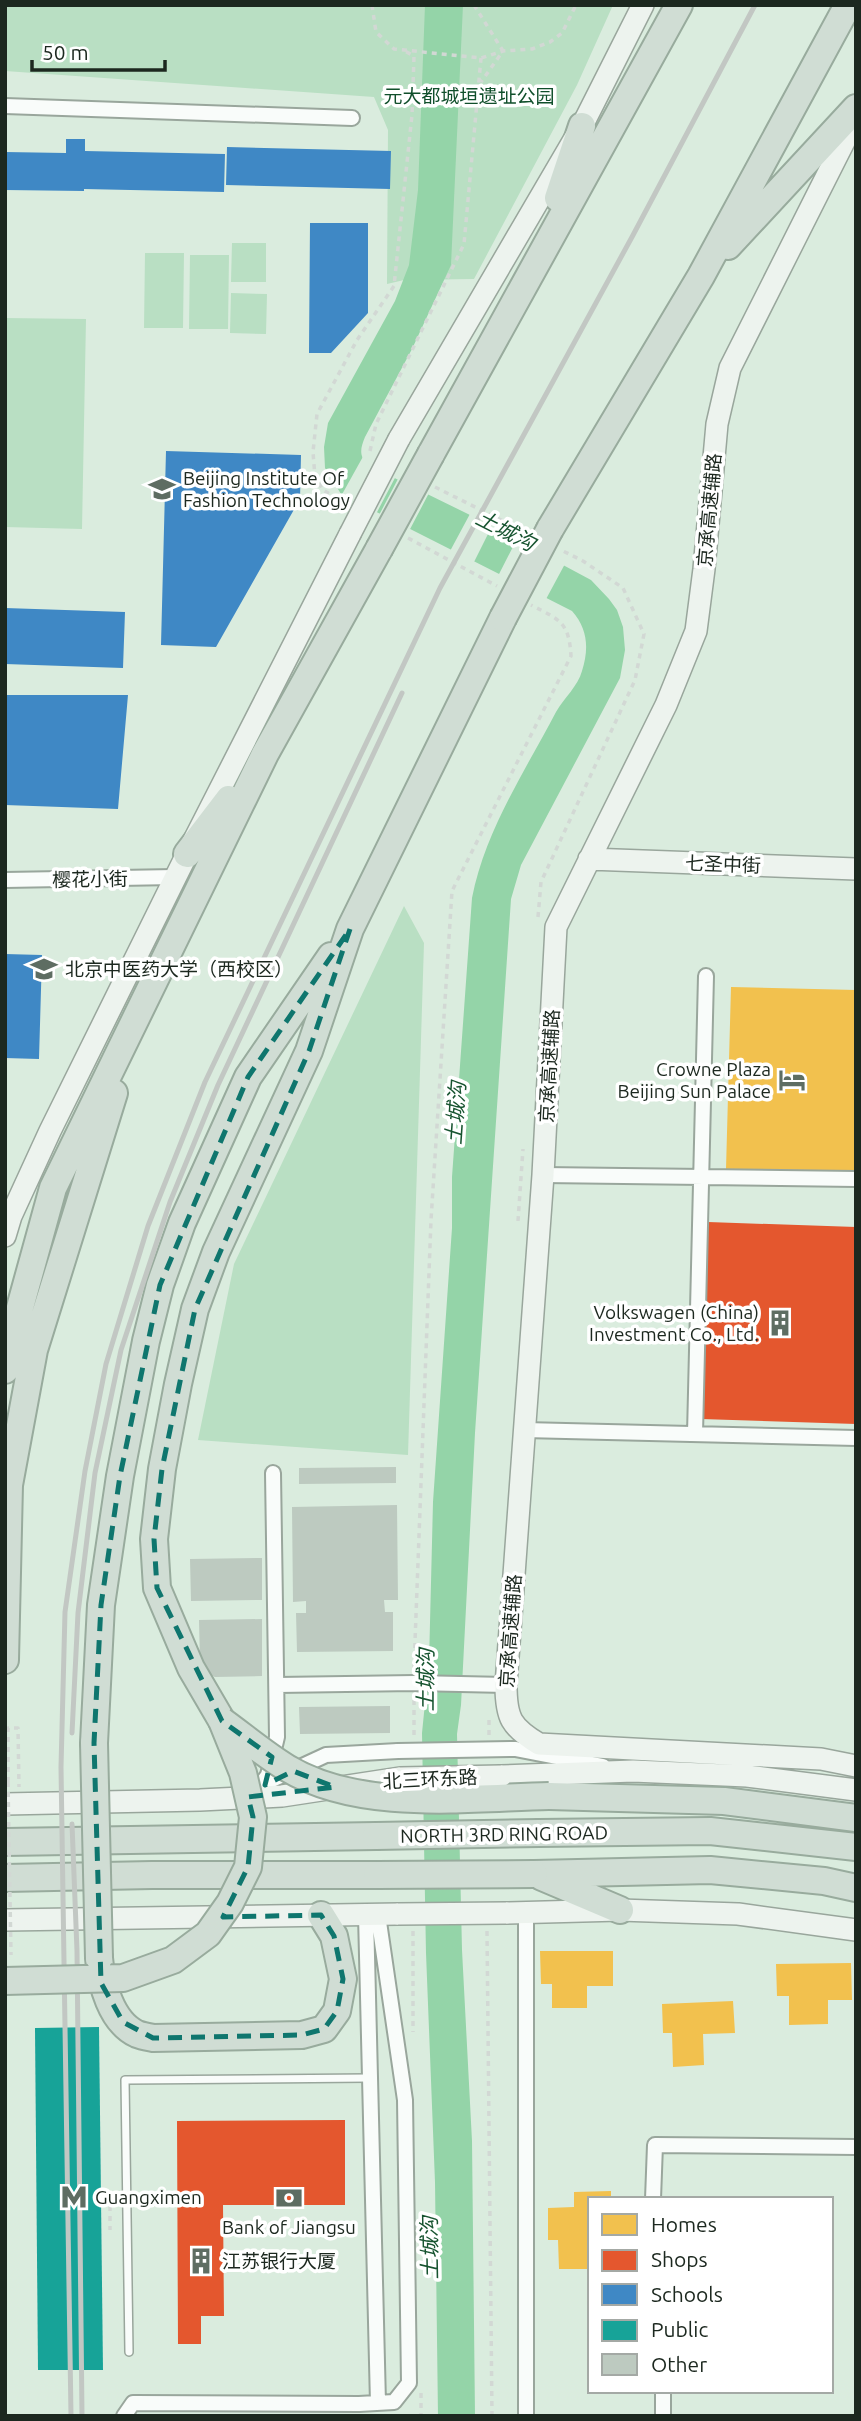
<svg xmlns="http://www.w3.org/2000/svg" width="861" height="2421" font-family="Ubuntu,'Noto Sans SC',sans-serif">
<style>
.green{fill:#b9dfc3}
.water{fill:#94d4a8}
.pier{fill:#daecde}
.homes{fill:#f2c14e}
.shops{fill:#e4572e}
.schools{fill:#3f88c5}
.public{fill:#17a398}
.building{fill:#bdcac0}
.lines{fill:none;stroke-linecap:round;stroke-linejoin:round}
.lane-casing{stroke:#99a69c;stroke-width:10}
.street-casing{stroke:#99a69c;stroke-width:18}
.secondary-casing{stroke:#99a69c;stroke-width:24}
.highway-casing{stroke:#98ab9d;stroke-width:30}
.path{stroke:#d2d8d4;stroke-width:3.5;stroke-dasharray:5 5;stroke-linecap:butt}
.lane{stroke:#f9fcfa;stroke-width:7}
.street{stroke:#f9fcfa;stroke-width:14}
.secondary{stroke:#edf3ee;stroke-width:21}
.highway{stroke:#d0ddd4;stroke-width:26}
.rail{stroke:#c2c7c3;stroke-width:5}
.street-bridge-casing{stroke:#99a69c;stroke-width:18;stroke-linecap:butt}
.secondary-bridge-casing{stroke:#99a69c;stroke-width:24;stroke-linecap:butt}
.highway-bridge-casing{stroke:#98ab9d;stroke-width:30;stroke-linecap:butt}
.path-bridge{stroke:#d2d8d4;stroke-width:3.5;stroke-dasharray:5 5;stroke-linecap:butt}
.street-bridge{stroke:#f9fcfa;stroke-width:14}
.secondary-bridge{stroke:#edf3ee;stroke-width:21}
.highway-bridge{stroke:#d0ddd4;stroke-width:26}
.marked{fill:none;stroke:#0f766e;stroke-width:5;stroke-dasharray:14 9;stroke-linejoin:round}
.labels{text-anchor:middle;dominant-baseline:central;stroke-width:7;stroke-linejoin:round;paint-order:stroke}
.park-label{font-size:19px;fill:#104f2b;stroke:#fff}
.poi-label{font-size:19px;fill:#1c281f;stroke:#fff;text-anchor:start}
.street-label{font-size:19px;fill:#1c281f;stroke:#fff}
.water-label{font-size:21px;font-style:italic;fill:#175430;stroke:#fff}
</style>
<rect width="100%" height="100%" fill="#daecde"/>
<path class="green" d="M5 5H613L577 85 474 279 404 280 387 284 388 130 374 97 5 71Z
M232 243H266V282H231Z
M145 253H184L183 328H144Z
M190 255H229L228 329H189Z
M231 293 267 294 266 334 230 333Z
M5 318 86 319 82 529 5 527Z
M404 906 424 943 408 1455 198 1440 234 1264Z"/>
<path class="water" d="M425 5H463L451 265 412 349 365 437C360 449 359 456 368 465L468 514 591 580 609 599 617 610 623 627 625 650 620 678 521 865 511 899 475 1433 461 1705 457 1734 462 1950 472 2141 475 2416H438L435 2182 426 1953 422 1733 429 1663 433 1502 452 1228V1177L472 898C485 831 525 771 556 712 564 698 578 686 582 671 589 649 588 629 572 611L341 494 325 468 324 447 328 423 395 301 409 265 418 190Z"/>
<path class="pier" d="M365 453V457L370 462 396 476 375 516 340 498Z
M399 477 429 493 408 533 378 517Z
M471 512 493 524 473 564 449 553Z
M518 537 566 562 545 601 498 576Z"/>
<path class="homes" d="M731 987 856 990V1173L726 1169Z
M540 1951H613V1986H587V2008H552V1984H541Z
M851 1963 852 2000H828V2024L789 2025V1996H777L776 1964Z
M733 2001 735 2033 703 2034 704 2065 673 2067 672 2033H663L662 2004Z
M611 2191V2199H590L588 2269H559L558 2240H548V2208L574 2207V2192Z"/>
<path class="shops" d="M708 1222 856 1227V1424L701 1419Z
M345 2120V2205H223L224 2316H201V2344H178L177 2121Z"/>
<path class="schools" d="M66 139H85V151L225 154 224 192 84 189V191L5 190V152L66 153Z
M227 147 391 151 390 189 226 185Z
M310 223H368V313L331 353H309Z
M166 451 301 455 300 499 216 647 161 645Z
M5 608 125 612 123 668 5 664Z
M5 695H128L118 809 5 805Z
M5 954 42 955 39 1059 5 1058Z"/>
<path class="public" d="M99 2027 103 2370H38L35 2028Z"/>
<path class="building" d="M396 1467V1483L299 1484V1468Z
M397 1505 398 1600H384L385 1612H393V1651L297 1652 296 1613H306V1601L293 1602 292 1507Z
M262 1558V1600L191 1601 190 1559Z
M262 1619V1676L215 1677 206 1673 200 1663 199 1620Z
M390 1706V1733L300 1734 299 1707Z"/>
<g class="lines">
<g class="lane-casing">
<path id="lane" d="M129 2352 125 2080 369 2078"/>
</g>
<g class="street-casing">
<path id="street" d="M5 106 352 118
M5 880 175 877
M543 1175 856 1179
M524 1430 856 1438
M695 1434 706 976
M278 1685 414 1683 506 1685
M515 1749 603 1766
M259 1786 326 1755 398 1751
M260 1786 268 1775 277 1737 273 1473
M366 1915 378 2403
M653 2199 655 2145 856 2147
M124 2416 133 2403 359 2404 394 2402 409 2383 405 2100 378 1915
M526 2416V1913
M663 2416V2391"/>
</g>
<g class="secondary-casing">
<path id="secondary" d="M856 118 730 368 717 424 704 569 696 631 666 705 556 927 543 1175 506 1685C506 1718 511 1727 539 1744L821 1759 856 1766
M399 439 582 126 643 5
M589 859 856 869
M5 1236 11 1216 50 1131 187 854 350 534
M501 1776 633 1771 747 1776 856 1790
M5 1804 200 1800 282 1796 400 1778
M506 1913 620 1910 738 1914 856 1930
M5 1920 398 1914"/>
</g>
<g class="highway-casing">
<path id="highway" d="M558 198 582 126
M728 246 856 108
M431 454 679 5
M550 529 701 276 848 5
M187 854 229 799
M5 1370 8 1351 53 1188 265 754 379 549
M5 1660 9 1485 34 1350 114 1093
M222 1721 191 1668 157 1588 154 1539 162 1469 178 1384 195 1309 216 1252 309 1051 350 929 503 618
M94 1743 101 1605 120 1476 146 1341 160 1285 182 1223 248 1077 331 956
M549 1796 724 1801 856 1818
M539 1833 710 1831 856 1847
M5 1842 376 1836
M534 1874 710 1870 824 1881 856 1888
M542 1877 620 1910
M5 1878 152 1875H377
M99 1958C101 1983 111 2022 137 2034 142 2036 148 2037 153 2038L302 2035 324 2029 337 2011 343 1979 334 1936 321 1915"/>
</g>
<path class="path" d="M372 5 376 32 394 49 481 58 503 51 532 49 550 42 562 33 576 5
M474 5 503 51 481 82
M370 451 376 424 464 244 481 58
M435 487 525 532
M346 504 323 490 315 477 313 452 317 414 357 340 394 286 412 115 414 56 403 50
M408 538 497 586
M538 917 541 882 635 680 644 634 623 588 583 561 563 551
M518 1221 523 1149
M414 1668 431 1220 452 891 571 656C569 622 560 620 531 605
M414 1735V1697
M489 1735V1718
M8 1782V1728H18L19 1787
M413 1931V2032
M487 1931 492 2416
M110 2196V2230
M421 2393V2416"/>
<use href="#lane" class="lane"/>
<use href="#street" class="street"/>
<use href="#secondary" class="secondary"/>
<use href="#highway" class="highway"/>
<path class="rail" d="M72 1733 78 1613 95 1473 121 1350 170 1202 218 1085 402 693
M72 1824 77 1951 82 2416
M71 2416 61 1767 65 1612 85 1471 106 1364 148 1226 205 1082 440 588 632 237 755 5"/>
<g class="street-bridge-casing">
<path id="street-bridge" d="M398 1751 515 1749"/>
</g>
<g class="secondary-bridge-casing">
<path id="secondary-bridge" d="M350 534 399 439
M400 1778 501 1776
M398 1914 506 1913"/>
</g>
<g class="highway-bridge-casing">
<path id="highway-bridge" d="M379 549 431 454
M503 618 550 529
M222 1721C243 1736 264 1754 287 1768 360 1812 467 1798 549 1796
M94 1743 99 1958
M376 1836 539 1833
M377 1875 534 1874
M5 1981 123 1978 173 1960 208 1934 230 1903 248 1867 253 1817 243 1773 222 1721"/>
</g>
<path class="path-bridge" d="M8 1782 11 1955"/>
<use href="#street-bridge" class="street-bridge"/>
<use href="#secondary-bridge" class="secondary-bridge"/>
<use href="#highway-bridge" class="highway-bridge"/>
</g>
<path class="marked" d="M350 929 309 1051 195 1309 162 1469 154 1539 157 1588 222 1721 272 1757 265 1785 293 1771 335 1787 248 1797 253 1817 248 1867 223 1917 321 1915 334 1936 343 1979 337 2011 324 2029 302 2035 153 2038 123 2022 101 1983 94 1743 101 1605 120 1476 160 1285 248 1077Z"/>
<defs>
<g id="university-bare" transform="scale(2.1)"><path d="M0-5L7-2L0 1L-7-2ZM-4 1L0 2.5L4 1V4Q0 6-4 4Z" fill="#5e6d62" stroke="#fff" stroke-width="2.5" paint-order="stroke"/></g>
<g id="hotel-bare" transform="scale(2.1)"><path d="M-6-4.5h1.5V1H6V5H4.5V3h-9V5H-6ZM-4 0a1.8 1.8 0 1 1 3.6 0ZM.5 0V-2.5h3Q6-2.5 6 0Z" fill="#5e6d62" stroke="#fff" stroke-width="2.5" paint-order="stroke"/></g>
<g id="building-bare" transform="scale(2.1)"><path d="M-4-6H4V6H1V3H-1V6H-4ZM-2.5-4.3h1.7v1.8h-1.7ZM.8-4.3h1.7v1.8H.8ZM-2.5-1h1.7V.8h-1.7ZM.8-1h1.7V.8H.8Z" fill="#5e6d62" stroke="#fff" stroke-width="2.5" paint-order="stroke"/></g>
<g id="metro-bare" transform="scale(2.1)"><path d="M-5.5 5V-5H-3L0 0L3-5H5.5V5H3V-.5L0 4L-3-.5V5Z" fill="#5e6d62" stroke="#fff" stroke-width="2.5" paint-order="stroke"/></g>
<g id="bank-bare" transform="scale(2.1)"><path d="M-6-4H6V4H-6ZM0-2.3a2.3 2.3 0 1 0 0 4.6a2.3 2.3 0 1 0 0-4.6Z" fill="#5e6d62" stroke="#fff" stroke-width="2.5" paint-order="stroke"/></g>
</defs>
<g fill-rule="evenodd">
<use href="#university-bare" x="162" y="489"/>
<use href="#university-bare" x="44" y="969"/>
<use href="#hotel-bare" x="792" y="1080"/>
<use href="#building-bare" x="780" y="1323"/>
<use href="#metro-bare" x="74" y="2197"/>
<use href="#bank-bare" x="289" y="2198"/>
<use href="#building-bare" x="201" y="2261"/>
</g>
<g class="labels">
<g class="park-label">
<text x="469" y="96">元大都城垣遗址公园</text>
</g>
<g class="poi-label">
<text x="183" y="478">Beijing Institute Of<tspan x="183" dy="22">Fashion Technology</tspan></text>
<text x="65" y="969">北京中医药大学（西校区）</text>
<text x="771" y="1069" text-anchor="end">Crowne Plaza<tspan x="771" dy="22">Beijing Sun Palace</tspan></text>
<text x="759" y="1312" text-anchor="end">Volkswagen (China)<tspan x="759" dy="22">Investment Co., Ltd.</tspan></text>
<text x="95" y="2197">Guangximen</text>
<text x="289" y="2227" text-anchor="middle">Bank of Jiangsu</text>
<text x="222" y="2261">江苏银行大厦</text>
</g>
<g class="street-label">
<text transform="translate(709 510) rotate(-85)">京承高速辅路</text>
<text transform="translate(723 864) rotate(2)">七圣中街</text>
<text transform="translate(90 879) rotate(-1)">樱花小街</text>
<text transform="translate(549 1066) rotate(-87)">京承高速辅路</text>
<text transform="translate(510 1631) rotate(-86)">京承高速辅路</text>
<text transform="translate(430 1779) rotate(-3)">北三环东路</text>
<text transform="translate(504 1834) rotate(-1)">NORTH 3RD RING ROAD</text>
</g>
<g class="water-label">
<text transform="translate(506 530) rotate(27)">土城沟</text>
<text transform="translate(455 1113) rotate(-86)">土城沟</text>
<text transform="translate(425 1680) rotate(-90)">土城沟</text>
<text transform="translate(429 2248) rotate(-91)">土城沟</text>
</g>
</g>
<rect width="861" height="2421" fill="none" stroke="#1c281f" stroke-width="14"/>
<rect x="588" y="2197" width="245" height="196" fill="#ffffff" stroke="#a4a9a5" stroke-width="2"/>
<rect x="602" y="2214" width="35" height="21" fill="#f2c14e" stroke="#a4a9a5" stroke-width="2"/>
<text x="651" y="2232" font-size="21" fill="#1c281f">Homes</text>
<rect x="602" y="2250" width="35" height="21" fill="#e4572e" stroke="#a4a9a5" stroke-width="2"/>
<text x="651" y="2267" font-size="21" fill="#1c281f">Shops</text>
<rect x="602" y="2284" width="35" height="21" fill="#3f88c5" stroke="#a4a9a5" stroke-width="2"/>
<text x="651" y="2302" font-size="21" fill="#1c281f">Schools</text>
<rect x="602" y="2320" width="35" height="21" fill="#17a398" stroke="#a4a9a5" stroke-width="2"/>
<text x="651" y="2337" font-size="21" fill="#1c281f">Public</text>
<rect x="602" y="2354" width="35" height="21" fill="#bdcac0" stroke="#a4a9a5" stroke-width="2"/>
<text x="651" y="2372" font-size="21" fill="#1c281f">Other</text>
<path d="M32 60v10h133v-10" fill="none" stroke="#1c281f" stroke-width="3.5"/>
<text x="42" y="60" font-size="21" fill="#1c281f" stroke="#ffffff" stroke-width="5" paint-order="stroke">50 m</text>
</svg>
